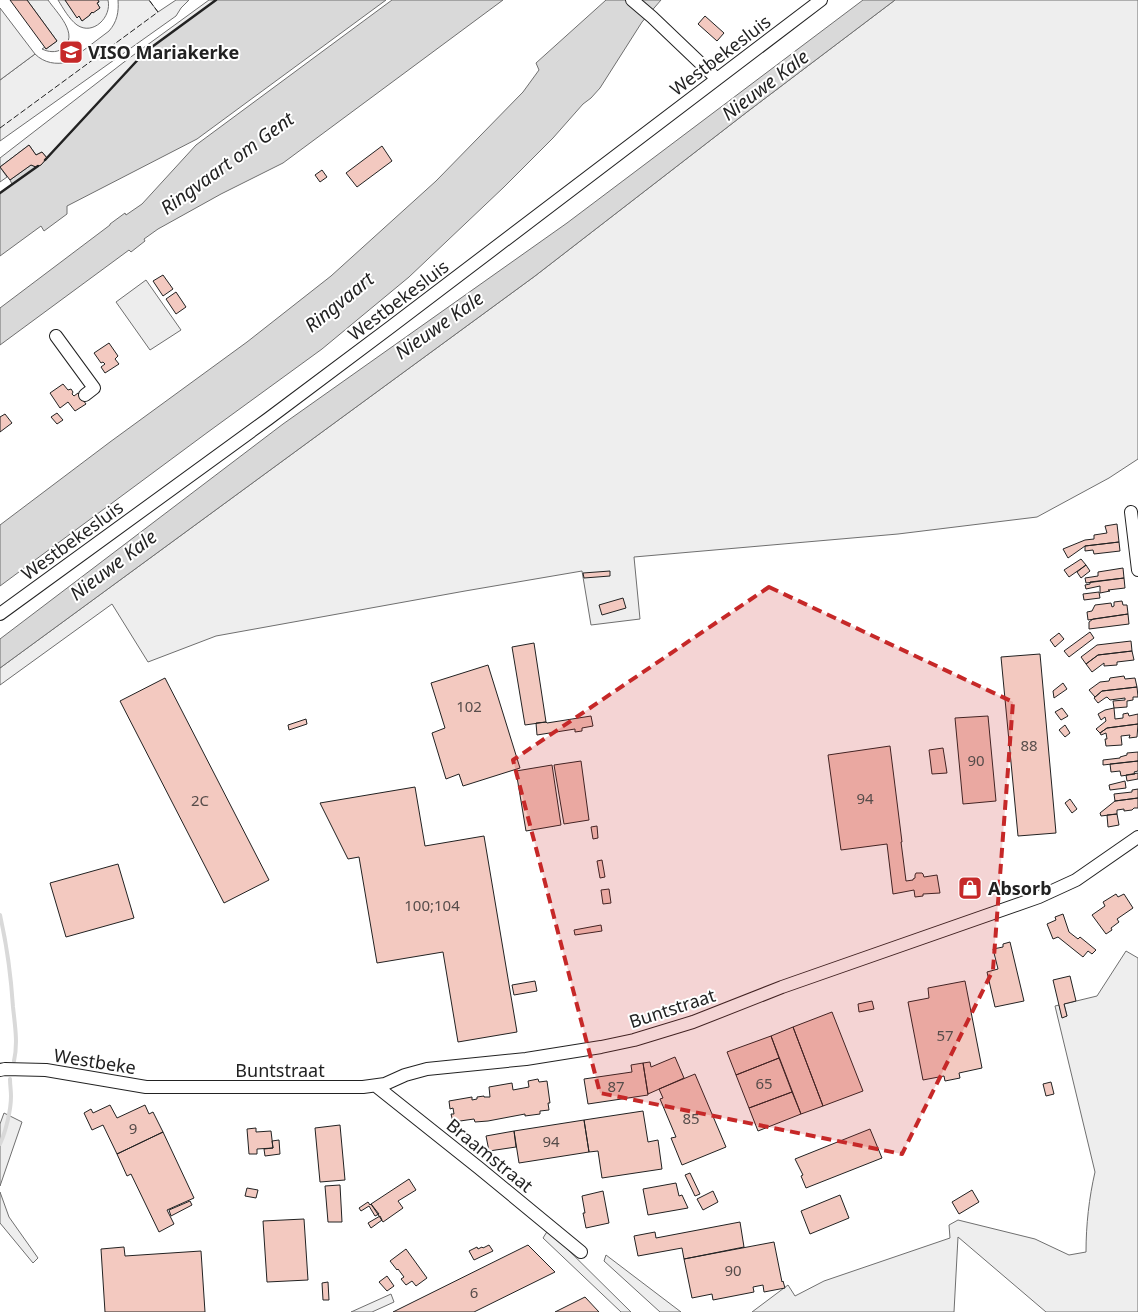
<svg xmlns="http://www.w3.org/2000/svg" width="1138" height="1312" font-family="'Noto Sans',sans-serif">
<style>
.green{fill:#eee;stroke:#6f6f6f}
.parking{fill:#ededed;stroke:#6f6f6f}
.water{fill:#d9d9d9;stroke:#6f6f6f}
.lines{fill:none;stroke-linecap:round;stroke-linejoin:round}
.stream{stroke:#d9d9d9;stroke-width:4}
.building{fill:#f3c9c0;stroke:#222}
.street-casing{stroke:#222;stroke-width:14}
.street{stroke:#fff;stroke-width:12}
.fence{stroke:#222;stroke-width:1;stroke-dasharray:6 2.5;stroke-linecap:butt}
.wall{stroke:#222;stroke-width:2.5}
.marked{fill:#c62828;fill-opacity:0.2;stroke:#c62828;stroke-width:4;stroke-dasharray:10 6;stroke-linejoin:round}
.labels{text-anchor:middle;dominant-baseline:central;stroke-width:4;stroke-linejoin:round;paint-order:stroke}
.number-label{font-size:15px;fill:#564c4a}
.poi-label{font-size:18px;font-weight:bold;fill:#222;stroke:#fff;text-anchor:start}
.street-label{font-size:18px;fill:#222;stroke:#fff}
.water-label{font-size:19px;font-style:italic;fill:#222;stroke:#fff}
</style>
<rect width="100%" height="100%" fill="#fff"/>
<path class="green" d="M27 0H48C56 12 81 35 62 49 56 53 48 52 42 49L45 47 46 49 57 41Z
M58 0H65L77 17 79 16 82 21 90 15V14L100 8 97 3 99 2 98 0H108C112 17 93 36 77 25 69 19 63 8 58 0Z
M118 0H149L158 12 176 0H189L181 8 176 16 0 141V80L35 54C44 63 56 65 68 62L109 31C117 22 119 12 118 0Z
M209 0H216L145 52 47 158 42 152 36 155 29 145 0 167 7 177 0 182V158L128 59Z
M895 0H1138V459L1109 478 1037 517 898 534 634 557 640 619 591 625 582 571 465 591 216 636 148 662 112 604 0 685V668L535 276 747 112Z
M1126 951 1138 958V1312H1046L958 1237 954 1312H752L788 1285 795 1296 824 1281 950 1238 949 1225 958 1220 1035 1239 1069 1255 1086 1252C1086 1225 1089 1198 1095 1172L1055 1006 1059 1005 1062 1017 1067 1016 1064 1004 1097 996Z
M4 1113 22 1122 0 1186V1124Z
M0 1192 9 1217 38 1258 33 1263 0 1223Z
M548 1230 631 1312H621L543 1238Z
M606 1255 681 1312H660L604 1261Z
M391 1294 394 1302 372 1312H351Z"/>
<path class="parking" d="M0 8 35 54 0 80Z
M146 280 181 330 150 350 116 302Z"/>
<path class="water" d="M216 0H386L197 139 67 206V214L44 231 41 226 0 256V193L12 184 10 180 31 165 36 167 41 165 145 52Z
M392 0H503L283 163 221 194 158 229 144 239 145 241 131 252 129 250 0 345V308L110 225V224L125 213 126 215 142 204 196 145Z
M606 0H661L642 22 600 88 591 98 583 104 553 138 504 187 409 277 322 349 208 432 0 586V525L110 442 247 342 331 276 436 181 523 92 539 70 536 63Z
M863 0H895L747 112 535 276 0 668V639L283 424 567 223Z"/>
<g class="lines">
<path class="stream" d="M0 915C7 946 11 976 13 1007 15 1026 18 1043 14 1061
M0 1144C6 1131 11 1110 11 1096 11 1090 10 1085 10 1079"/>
</g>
<path class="building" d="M10 0H27L57 41 46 49Z
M65 0H98L99 2 97 3 100 8 93 13 92 12 90 14V15L82 21 79 16 77 18Z
M705 16 724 33 717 41 698 24Z
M29 145 36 155 42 152 47 158 41 165 36 167 31 165 10 180 0 167Z
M382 146 392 161 357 187 346 173Z
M322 170 327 177 320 182 315 175Z
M163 275 173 289 163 296 153 281Z
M176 292 186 307 176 314 166 299Z
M109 343 118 356 115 359 119 364 105 373 101 367 105 364 103 362 101 363 94 353Z
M63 384 68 390 71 389 73 392 72 394 74 396 78 393 86 404 75 411 68 402 60 408 50 393Z
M57 413 63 420 57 424 51 417Z
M5 414 12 423 0 432V417Z
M1117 524 1119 542 1085 546 1068 558 1063 549 1085 540 1094 539V535L1107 533 1105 526Z
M1119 542 1120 551 1094 554 1093 550 1085 551V546Z
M1081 559 1086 565 1069 577 1064 570Z
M1086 565 1090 571 1081 578 1077 572Z
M1123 568 1124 578 1086 583 1085 578 1098 576V572Z
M610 571V576L584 578 583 573Z
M1124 578 1125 588 1108 590 1110 591 1100 593V586L1086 589 1085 585 1090 584V582Z
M1099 592 1100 598 1084 600 1083 594Z
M623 598 626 608 602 615 599 605Z
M1122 601 1123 605H1127L1128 614 1088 620 1087 612 1092 611 1095 605 1111 603 1112 607 1114 606V602Z
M1128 614 1129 624 1089 629V622L1093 619Z
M1090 632 1094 638 1069 657 1064 651Z
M1059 633 1064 639 1055 647 1050 640Z
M1131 641 1132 651 1098 655 1086 664 1081 657 1097 645Z
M534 643 546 722 525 725 512 647Z
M1132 651 1134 660 1117 662V665L1104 666V663L1092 672 1086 664 1098 655Z
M1040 654 1056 833 1018 836 1001 657Z
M488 665 520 768 463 786 459 774 446 779 432 733 445 728 431 683Z
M1124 676 1125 679 1135 678 1137 687 1102 691 1095 697 1089 690 1100 682 1109 681 1110 678Z
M165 678 269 880 224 903 120 701Z
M1063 683 1067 689 1054 698 1053 691Z
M1137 687 1138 697H1133V700L1127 701V707L1114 708 1113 701 1125 700V698L1110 700 1107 697 1105 698 1098 703 1094 698 1102 691Z
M1062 708 1068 716 1061 720 1055 712Z
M1114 708 1115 719 1123 718V714L1128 713 1129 716 1138 714V724L1107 728 1100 733 1096 729 1106 721 1105 717 1101 720 1098 714 1105 710Z
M591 716 593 726 582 728V731L575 732V729L537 735 536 723 546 722 547 723Z
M988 716 996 801 963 804 955 718Z
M306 719 307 724 289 730 288 725Z
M1138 724 1137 737 1129 738 1130 735 1121 736 1122 745 1106 746 1105 739H1107L1106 733 1101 735 1100 733 1107 728Z
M1065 725 1070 733 1065 737 1059 730Z
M890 746 902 842H901L906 881 913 880V879L915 878V875L916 873H922L923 874 924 877 937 875 940 893 923 894V896L915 897 914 890 893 894 887 844 841 850 828 755Z
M943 748 947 773 932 774 929 750Z
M1138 752V761L1103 765V760L1120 758V757L1127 755V753Z
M581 761 589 820 564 824 554 765Z
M1138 761V771L1134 772 1135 774 1121 776 1120 771 1111 772 1110 764Z
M552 765 561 825 526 831 516 771Z
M1138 773V779L1127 781 1126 775Z
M1125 781 1126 788 1110 790 1109 785Z
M415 787 425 846 484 836 517 1032 458 1042 443 952 377 963 359 857 348 859 320 803Z
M1138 789V798L1115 801 1114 794 1132 792V790Z
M1138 798V808H1134L1132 810 1124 811V809L1117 810V814L1101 816 1100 813 1115 801Z
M1070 799 1077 809 1072 813 1065 803Z
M1117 814 1119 825 1108 827 1107 815Z
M597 826 598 838 593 839 591 827Z
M602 860 605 877 600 878 597 861Z
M118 864 134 918 66 937 50 883Z
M609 889 611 903 603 904 601 890Z
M1116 894 1118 897 1124 894 1133 908 1117 919 1119 922 1111 928 1112 930 1106 934 1092 915 1105 906 1103 902Z
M1063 914 1069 932 1078 939 1080 937 1096 950 1092 954 1088 951 1083 957 1058 937 1053 939 1047 924 1056 920 1055 917Z
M601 925 602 931 575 935 574 930Z
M1010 942 1024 1001 995 1007 987 972 998 969 993 949 1003 947V944Z
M1070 976 1076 1001 1064 1004 1067 1016 1062 1018 1053 980Z
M535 981 537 991 514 995 512 985Z
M965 981 982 1068 959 1073 960 1078 945 1081 944 1076 923 1080 908 1002 929 998 928 988Z
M872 1001 874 1009 859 1012 858 1004Z
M832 1012 863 1091 823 1106 793 1027Z
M793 1027 823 1106 801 1114 771 1036Z
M771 1036 779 1058 736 1075 727 1052Z
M675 1057 684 1078 648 1094 643 1063 650 1062 651 1067Z
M779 1058 792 1092 749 1108 736 1075Z
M643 1063 648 1095 588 1104 584 1079 632 1072 631 1065Z
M695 1074 726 1147 682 1165 671 1138 676 1137 660 1099 663 1098 659 1089Z
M538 1079 539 1082 547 1081 550 1103H548L549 1110 540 1111V1114L525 1116V1114L488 1121 475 1122 474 1119 453 1122 451 1114H454L453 1108 450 1109 449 1101 472 1097V1100L477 1099V1097L484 1096V1097H490L489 1087 512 1083 513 1090 529 1087 528 1081Z
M1051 1082 1054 1094 1046 1096 1043 1084Z
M792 1092 801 1114 758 1131 749 1108Z
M110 1105 117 1118 145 1105 149 1114 153 1112 163 1132 117 1154 103 1125 92 1130 84 1113 91 1109 93 1113Z
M643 1111 648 1142 658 1140 662 1169 602 1178 598 1151 589 1152 584 1120Z
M584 1120 589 1152 519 1163 514 1131Z
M340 1125 345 1180 320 1182 315 1128Z
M256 1128V1132L271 1131 273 1148 257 1149V1154H249L247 1129Z
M870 1129 882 1158 806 1188 801 1176 803 1175 795 1159Z
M514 1131 516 1147 489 1151 486 1136Z
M163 1132 194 1198 167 1210 174 1224 159 1232 131 1174 127 1176 117 1154Z
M279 1140 280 1154 265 1156 264 1149 273 1148 272 1141Z
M690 1173 700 1194 695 1196 685 1175Z
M409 1179 416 1190 398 1201 403 1208 383 1222 371 1204Z
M676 1183 679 1196 682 1195 688 1208 648 1215 643 1189Z
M340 1185 342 1222H328L325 1186Z
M247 1188 258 1190 256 1198 245 1196Z
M972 1190 979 1202 959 1214 952 1202Z
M603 1191 609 1223 586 1228 583 1213H585L582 1196Z
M713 1191 718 1202 703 1210 697 1199Z
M840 1195 849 1218 810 1234 801 1211Z
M190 1201 192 1205 171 1216 169 1210Z
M368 1202 370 1205 371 1204 379 1214 375 1216 369 1206 361 1211 359 1208Z
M380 1216 382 1220 371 1228 368 1223Z
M304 1219 308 1280 267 1282 263 1221Z
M740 1222 744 1247 684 1259 682 1248 638 1256 634 1236 655 1232 656 1238Z
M774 1242 782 1282 783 1281 785 1288 764 1292 763 1285 753 1287 754 1292 713 1300 712 1294 692 1298 684 1259Z
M489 1245 493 1251 474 1260 469 1251 477 1247 478 1249 482 1247 483 1248Z
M528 1245 555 1272 474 1312H393Z
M124 1247 125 1256 201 1251 205 1312H105L101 1249Z
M406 1249 427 1278 416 1286 412 1281 406 1285 401 1279 404 1277 398 1269 397 1270 390 1261Z
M387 1276 394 1286 387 1291 379 1282Z
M328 1282 329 1300H323L322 1283Z
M585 1297 599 1312H555Z"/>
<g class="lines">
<g class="street-casing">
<path id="street" d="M632 0 652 17 717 79
M56 336 94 388 85 395
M1131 512 1138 570
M0 614 268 419 392 326 821 0
M0 1070 5 1069 46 1070 146 1087H363L385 1084 405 1075 427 1069 526 1059 601 1047 634 1040 693 1022 782 987 1039 897 1076 880 1138 837
M376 1086 479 1168 581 1252"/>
</g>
<use href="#street" class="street"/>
<path class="fence" d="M0 128 158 12 149 0"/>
<path class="wall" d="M45 160 145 52 216 0
M0 193 38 166"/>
</g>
<path class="marked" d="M769 587 1013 702 993 970 902 1154 600 1093 513 760Z"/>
<defs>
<g id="school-square" transform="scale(1.25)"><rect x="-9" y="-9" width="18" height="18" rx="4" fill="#c62828" stroke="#fff"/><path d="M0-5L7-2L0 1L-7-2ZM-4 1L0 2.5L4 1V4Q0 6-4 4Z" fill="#fff"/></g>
<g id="shop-square" transform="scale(1.25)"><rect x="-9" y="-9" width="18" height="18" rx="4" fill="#c62828" stroke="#fff"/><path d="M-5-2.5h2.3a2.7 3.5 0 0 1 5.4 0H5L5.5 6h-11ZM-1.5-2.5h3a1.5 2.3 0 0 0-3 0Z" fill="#fff"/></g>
</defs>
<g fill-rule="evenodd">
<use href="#school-square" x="71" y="52"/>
<use href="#shop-square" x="970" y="888"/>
</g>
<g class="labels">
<g class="number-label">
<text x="469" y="706">102</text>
<text x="1029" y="745">88</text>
<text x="976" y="760">90</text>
<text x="865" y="798">94</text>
<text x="200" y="800">2C</text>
<text x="432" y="905">100;104</text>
<text x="945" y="1035">57</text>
<text x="764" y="1083">65</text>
<text x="616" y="1086">87</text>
<text x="691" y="1118">85</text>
<text x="133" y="1128">9</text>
<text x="551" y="1141">94</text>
<text x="733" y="1270">90</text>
<text x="474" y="1292">6</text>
</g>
<g class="poi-label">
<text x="88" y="52">VISO Mariakerke</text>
<text x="988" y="888">Absorb</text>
</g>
<g class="street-label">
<text transform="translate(720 55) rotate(-37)">Westbekesluis</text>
<text transform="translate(398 300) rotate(-37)">Westbekesluis</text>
<text transform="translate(72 540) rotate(-36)">Westbekesluis</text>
<text transform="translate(672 1008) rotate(-18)">Buntstraat</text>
<text transform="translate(95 1061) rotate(9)">Westbeke</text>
<text x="280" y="1070">Buntstraat</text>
<text transform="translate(490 1155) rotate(39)">Braamstraat</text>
</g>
<g class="water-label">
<text transform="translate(765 85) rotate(-37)">Nieuwe Kale</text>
<text transform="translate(227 163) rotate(-36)">Ringvaart om Gent</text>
<text transform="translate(339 302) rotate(-39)">Ringvaart</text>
<text transform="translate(439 325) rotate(-35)">Nieuwe Kale</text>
<text transform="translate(113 565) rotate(-37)">Nieuwe Kale</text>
</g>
</g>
</svg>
